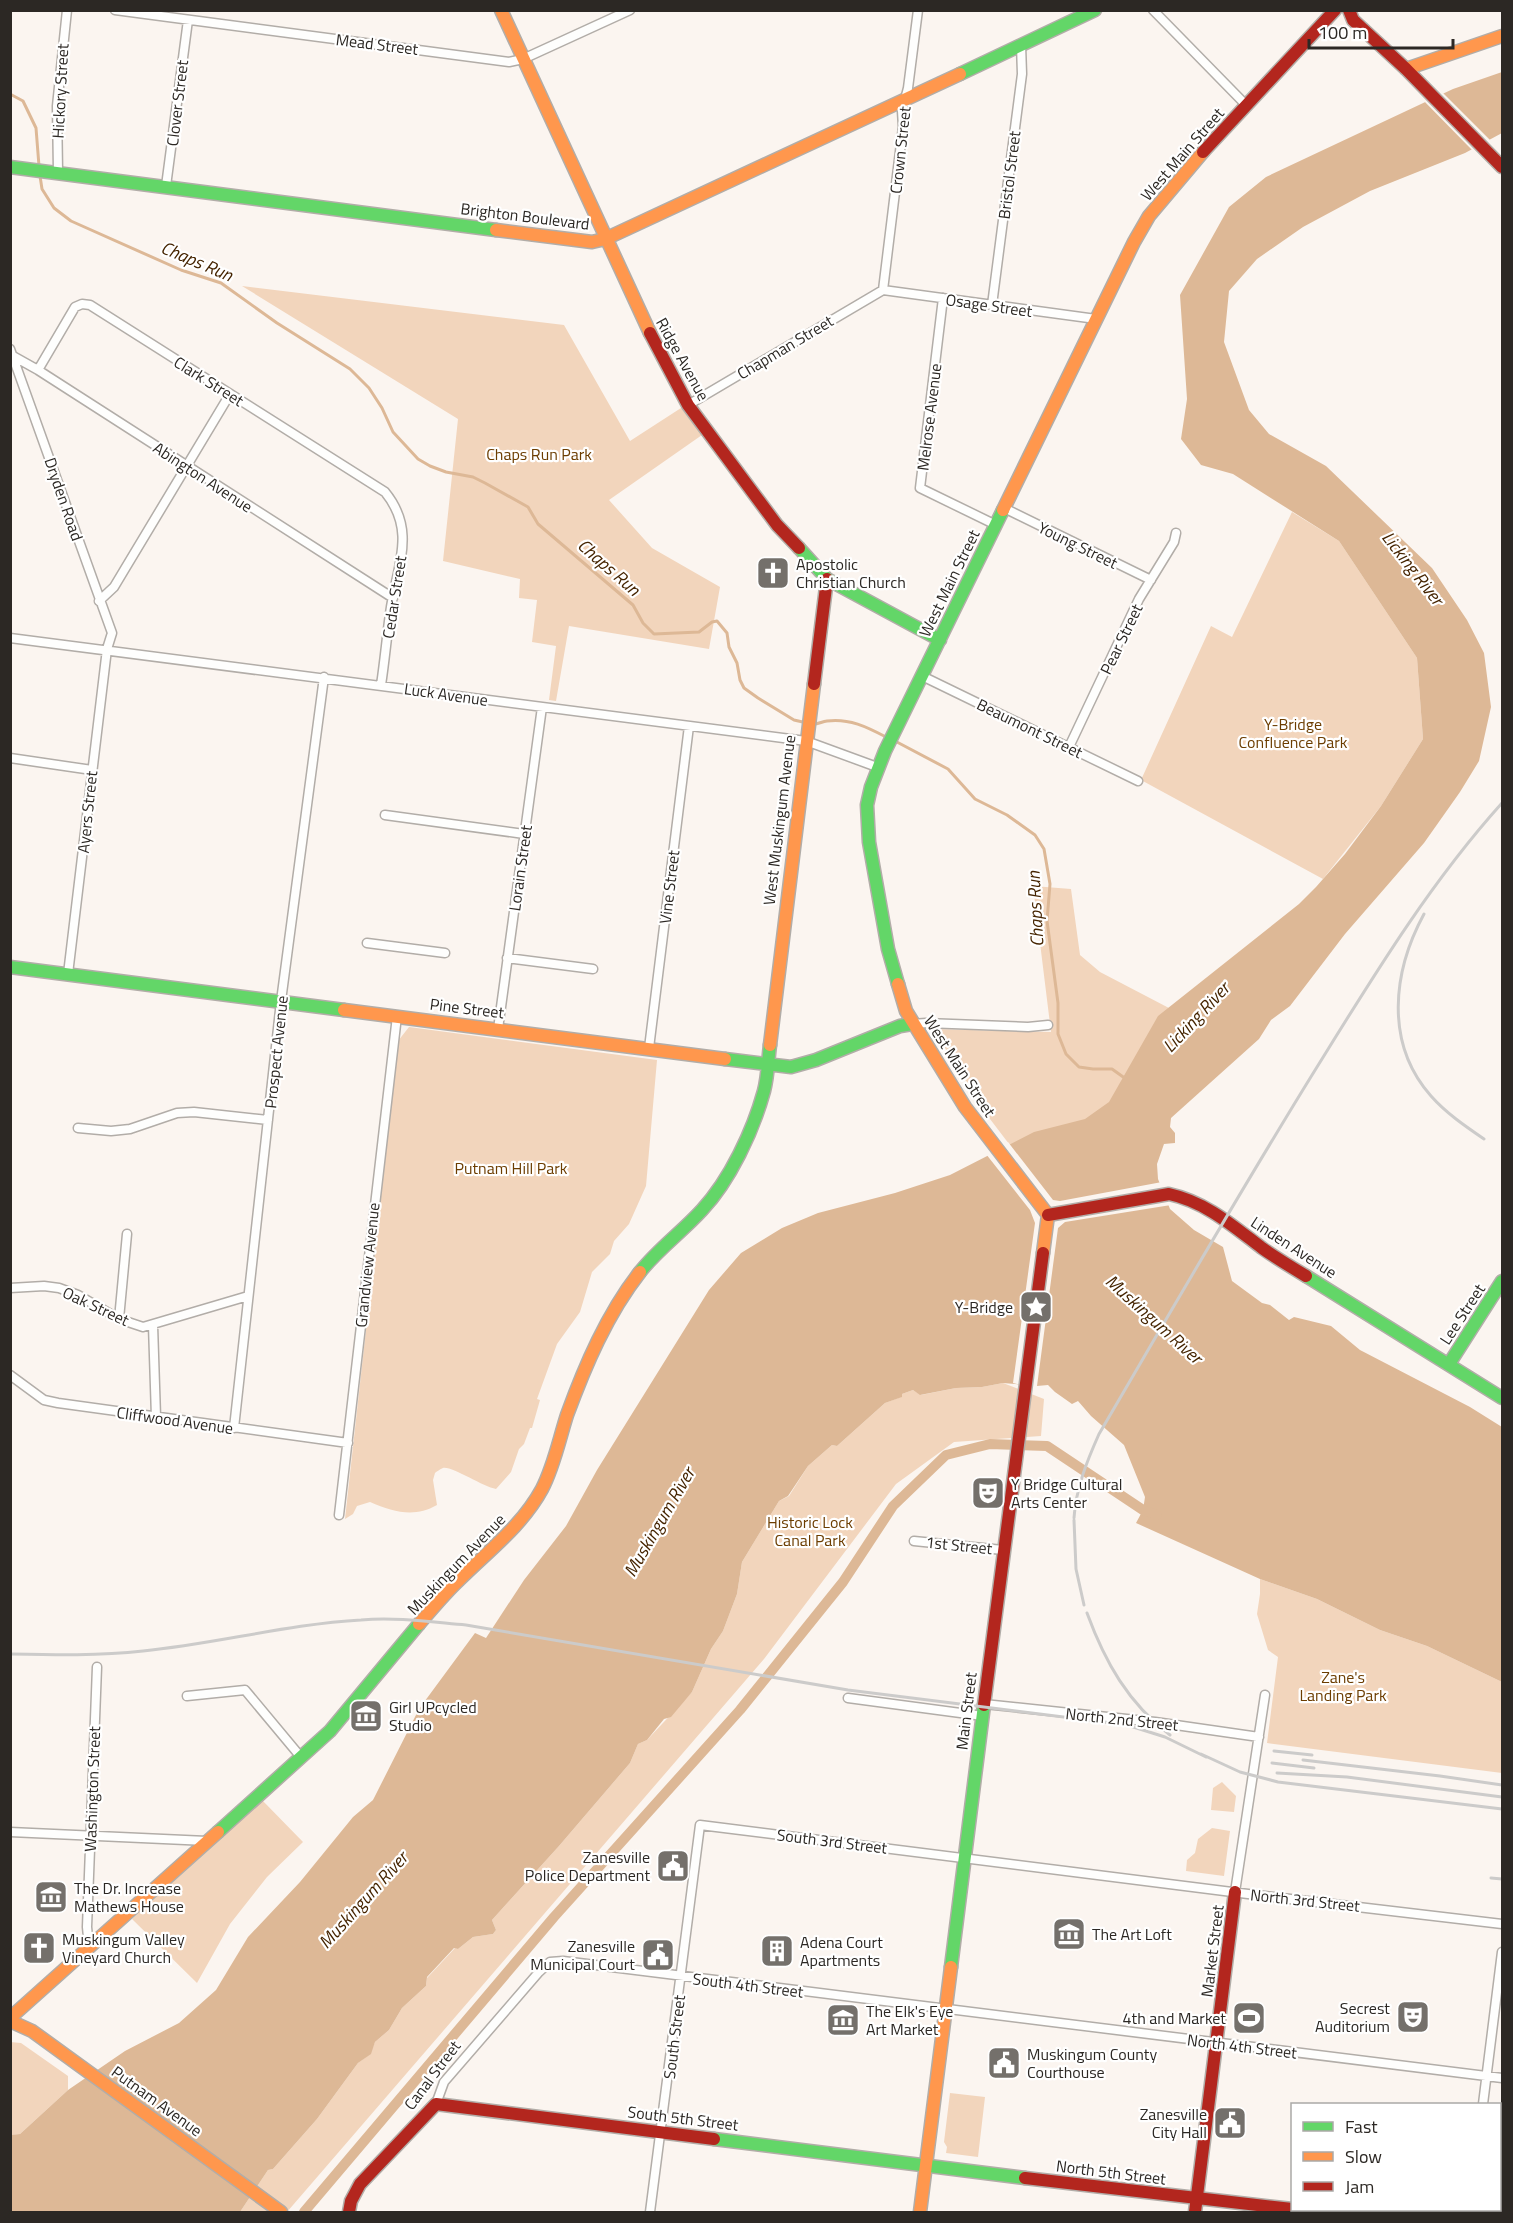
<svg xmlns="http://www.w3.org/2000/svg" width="1513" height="2223" font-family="'Titillium Web',sans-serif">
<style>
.green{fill:#f2d5bc}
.water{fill:#ddb896}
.pier{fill:#fbf5f0}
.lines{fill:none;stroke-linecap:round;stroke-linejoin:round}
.stream{stroke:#ddb896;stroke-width:3}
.canal{stroke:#ddb896;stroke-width:10}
.street-casing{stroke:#b2ada8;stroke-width:11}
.fast-casing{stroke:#b2ada8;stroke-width:15}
.slow-casing{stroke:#b2ada8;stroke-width:15}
.jam-casing{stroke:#b2ada8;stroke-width:15}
.street{stroke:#fefefd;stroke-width:8}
.fast{stroke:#63d668;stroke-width:12}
.slow{stroke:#ff974d;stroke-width:12}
.jam{stroke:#b3261e;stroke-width:12}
.rail{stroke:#cccbca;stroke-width:3}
.labels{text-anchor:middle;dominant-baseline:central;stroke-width:4.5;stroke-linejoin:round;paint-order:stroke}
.street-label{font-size:16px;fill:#2c2824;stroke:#fff}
.park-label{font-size:16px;fill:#6c3d00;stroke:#fff}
.poi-label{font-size:16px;fill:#2c2824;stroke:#fff;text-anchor:start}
.water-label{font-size:18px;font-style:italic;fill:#452400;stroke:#fff}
</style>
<rect width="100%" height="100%" fill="#fbf5f0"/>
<path class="green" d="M242 286 564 325 630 441 681 408 702 435 609 500 652 548 720 587 709 649 569 626 556 701 549 700 556 646 532 642 537 600 519 598 520 579 443 561 458 419Z
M1292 512 1339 541 1417 658 1423 739 1381 806 1323 879 1141 780 1211 626 1232 637Z
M1033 886 1071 889 1080 955 1100 972 1213 1031 1051 1199 990 1119 933 1029 1051 1032Z
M409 1027 657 1060 646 1186 629 1224 614 1241 610 1254 592 1272 580 1312 557 1344 537 1399 540 1400 532 1428H530L524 1444 519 1449 511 1472 496 1489C483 1487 452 1466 443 1468 442 1468 436 1472 435 1473L433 1480 437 1505C414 1518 394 1512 370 1502L357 1506 353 1514 345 1519 398 1041Z
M1003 1383 1044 1399 1041 1436 954 1442 896 1484 764 1659 287 2212H240L268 2170 273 2169 317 2119 358 2063 370 2054 375 2042 389 2030 402 2008 426 1986 427 1978 455 1948 458 1949 473 1937 493 1934 496 1930 492 1920 559 1846 630 1763 638 1744 647 1740 692 1692 711 1649 723 1631 737 1594 742 1562 779 1501 789 1496 808 1466 832 1445 837 1446 885 1403 901 1397 902 1394 913 1390 921 1395 956 1388 982 1387Z
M1260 1579 1317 1599 1380 1630 1427 1646 1502 1682V1773L1267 1743 1278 1657 1268 1650 1257 1614 1260 1594Z
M1222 1782 1236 1796 1234 1812 1211 1810 1213 1788Z
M262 1800 303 1842 267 1877 230 1924 197 1983 132 1919Z
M1212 1828 1230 1831 1224 1876 1186 1871 1187 1860 1195 1853 1198 1839Z
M10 2042 21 2043 68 2076V2090L20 2134 11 2135Z
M950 2093 985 2097 978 2157 946 2153 947 2147 944 2142Z"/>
<path class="water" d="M1502 72V133L1465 153 1370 191 1303 227 1257 259 1229 291 1224 342 1249 410 1269 434 1326 466 1432 568 1467 620 1484 653 1491 707 1479 761 1460 792 1424 843 1345 934 1290 1006 1271 1020 1259 1039 1171 1118 1170 1127 1175 1133V1143L1164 1144 1157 1164 1158 1179 1170 1209 1194 1230 1223 1247 1232 1281 1262 1303 1270 1305 1289 1320 1294 1317 1331 1326 1360 1350 1470 1407 1502 1427V1682L1427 1646 1380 1630 1317 1599 1260 1579 1136 1523 1143 1510 1145 1497 1124 1445 1091 1416 1078 1401 1072 1404 1055 1392 1048 1385 1037 1386 1003 1383 982 1387 956 1388 920 1395 913 1390 902 1394V1397L885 1403 837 1446 832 1445 808 1466 788 1496 779 1501 742 1562 737 1594 723 1631 711 1649 692 1692 671 1717 664 1719 647 1740 638 1744 630 1763 559 1846 492 1920 496 1930 493 1934 473 1937 458 1949 454 1948 427 1977 426 1986 402 2008 389 2030 375 2042 371 2054 358 2063 317 2119 273 2169 268 2170 240 2212H11L10 2135 20 2134 68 2090 125 2051 179 2023 216 1990 248 1937 300 1882 353 1817 373 1800 419 1709 475 1633 486 1638 524 1580 566 1526 597 1470 709 1290 741 1253 782 1228 818 1213 895 1193 950 1175 1034 1132 1085 1119 1109 1102 1158 1016 1299 904 1316 887 1345 854 1381 806 1423 739 1417 658 1339 541 1233 474 1201 465 1181 439 1187 399 1180 295 1229 207 1266 177 1453 89Z"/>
<path class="pier" d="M1441 91 1492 142 1474 152 1423 100Z
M1008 1142 1053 1200 1060 1201 1162 1182 1171 1205 1065 1222 1058 1228 1037 1386H1025L1013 1383 1035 1223 1030 1210 986 1154Z"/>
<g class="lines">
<path class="stream" d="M10 94 23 101 36 128 39 166
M40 176 42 189 54 208 71 221 181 270 221 283 277 323 350 369 369 388 382 408 393 432 418 459 430 466 446 472 473 477 485 483 528 507 538 524 633 605 643 623 654 634 699 632 712 622 717 621 727 633 729 647 737 663 740 680 744 688 758 698 794 720 807 723
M813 724C819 724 821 722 827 721 849 718 867 727 886 737
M895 741 948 769 975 799 1007 815 1035 835 1044 849 1050 884 1047 921 1058 1003V1034L1066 1054 1079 1067 1093 1069H1112L1126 1079"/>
<path class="canal" d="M304 2212 554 1917 740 1710 843 1582 893 1506 946 1455 990 1444 1047 1446 1143 1510 1157 1515"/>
<g class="street-casing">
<path id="street" d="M115 10 509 62 523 59 630 10
M1153 10 1247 106
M58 172 57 106 67 10
M166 186 188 20
M883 290 903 127 902 111 908 88 918 10
M883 290 1096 319
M943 298 920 488 996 525
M992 305 1022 74 1021 45
M10 349 112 633 107 649 68 974
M13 356 38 370 393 598
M38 370 75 307 82 304 90 305 385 492C416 530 398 564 391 607 387 633 385 659 381 685
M688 405 883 290
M1004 508 1151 580
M99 601 114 587 123 572 230 394
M10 638 806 741 877 767
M922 676 1138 781
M1069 747 1139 599 1174 542 1176 533
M10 758 92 770
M385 815 524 834
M367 943 445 953
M507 958 593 969
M912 1024 926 1023 1028 1027 1048 1025
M498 1029 542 707
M649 1048 689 726
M78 1128 111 1131 130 1129 177 1113 194 1112 268 1120
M10 1288 44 1286 59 1288 78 1295 119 1319 143 1327 248 1296
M119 1319 127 1234
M153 1325 156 1417
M10 1375 44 1400 58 1403 348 1443
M234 1428 281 1001 324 677
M339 1515 397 1016
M914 1541 1003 1550
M187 1696 245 1690 300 1756
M848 1698 983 1716
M984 1704 1155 1722 1259 1737
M10 1832 207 1841
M1235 1892 1265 1695
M89 1947 87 1927 97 1667
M436 2104 444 2082 539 1972 550 1962 563 1961 1502 2078
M1483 2104 1502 1952
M650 2212 700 1825 1248 1894 1502 1924
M1469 2212V2210"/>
</g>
<g class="fast-casing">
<path id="fast" d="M960 74 1095 10
M10 167 496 230
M799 548 827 579 940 640
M10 967 344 1010
M898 984 888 949 869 842 867 805 871 787 885 751 1003 510
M725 1059 791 1067 816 1060 900 1026 912 1024
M640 1272C658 1249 682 1232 702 1210 730 1180 753 1131 764 1091 768 1076 768 1060 770 1045
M1306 1276 1502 1398
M1449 1364 1502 1281
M218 1832 330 1731 419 1624
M951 1967 984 1705
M714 2139 1025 2178"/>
</g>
<g class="slow-casing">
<path id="slow" d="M501 10 650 333
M1406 69 1502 36
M496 230 592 242 605 239 960 74
M1003 510 1134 242 1149 216 1203 152
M898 984 906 1011 965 1107 1048 1215 1043 1253
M344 1010 725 1059
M770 1045 814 684
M419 1624C432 1609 444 1594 459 1580 488 1551 522 1526 542 1489 554 1466 559 1440 567 1415 585 1366 607 1314 640 1272
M10 2018 218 1832
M10 2021 32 2031 281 2212
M1300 2210 1325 2212
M920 2212 951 1967"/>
</g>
<g class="jam-casing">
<path id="jam" d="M1349 10 1353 20 1406 69 1502 167
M1203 152 1335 10
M650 333 688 405 777 525 799 548
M814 684 827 579
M1048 1215 1169 1194C1206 1202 1233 1226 1262 1248 1276 1258 1291 1267 1306 1276
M984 1705 1043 1253
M1025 2178 1292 2209
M349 2212 351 2201 360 2184 436 2104 714 2139
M1195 2212 1235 1892"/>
</g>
<use href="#street" class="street"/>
<use href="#fast" class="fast"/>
<use href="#slow" class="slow"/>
<use href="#jam" class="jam"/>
<path class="rail" d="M1424 914C1393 971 1384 1043 1431 1096 1446 1113 1465 1126 1484 1139
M1074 1518C1076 1488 1087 1461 1099 1434 1171 1311 1242 1188 1317 1067 1374 975 1430 883 1502 803
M1074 1520 1076 1569 1084 1605
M1087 1613C1105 1662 1128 1703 1170 1735
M10 1654C55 1655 99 1656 143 1651 216 1644 288 1624 361 1620 396 1617 431 1622 466 1625L848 1690 1127 1725 1165 1737 1206 1757
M1274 1751 1312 1755
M1201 1754 1240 1772 1278 1782 1502 1809
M1303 1760 1440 1776 1502 1785
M1272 1763 1314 1768
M1277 1773 1347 1777 1502 1797
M1491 1878 1502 1879"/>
</g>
<defs>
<g id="church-square" transform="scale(1.725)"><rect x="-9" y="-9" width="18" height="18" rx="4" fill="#74706b" stroke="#fff"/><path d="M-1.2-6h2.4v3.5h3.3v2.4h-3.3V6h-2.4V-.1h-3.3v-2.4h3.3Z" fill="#fff"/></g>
<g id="sight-square" transform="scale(1.725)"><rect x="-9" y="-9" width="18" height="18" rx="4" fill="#74706b" stroke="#fff"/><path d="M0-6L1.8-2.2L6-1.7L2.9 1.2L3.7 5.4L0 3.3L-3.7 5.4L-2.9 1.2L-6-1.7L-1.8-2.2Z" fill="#fff"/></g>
<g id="theatre-square" transform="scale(1.725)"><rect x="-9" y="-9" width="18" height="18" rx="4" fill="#74706b" stroke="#fff"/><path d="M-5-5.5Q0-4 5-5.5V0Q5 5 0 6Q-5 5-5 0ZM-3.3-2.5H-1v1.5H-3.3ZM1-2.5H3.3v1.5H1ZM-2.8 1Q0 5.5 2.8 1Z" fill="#fff"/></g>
<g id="museum-square" transform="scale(1.725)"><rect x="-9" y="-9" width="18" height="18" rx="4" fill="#74706b" stroke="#fff"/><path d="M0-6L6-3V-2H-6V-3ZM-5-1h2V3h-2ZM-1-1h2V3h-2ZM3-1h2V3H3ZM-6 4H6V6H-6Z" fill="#fff"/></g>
<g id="civic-square" transform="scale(1.725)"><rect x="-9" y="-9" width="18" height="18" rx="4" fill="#74706b" stroke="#fff"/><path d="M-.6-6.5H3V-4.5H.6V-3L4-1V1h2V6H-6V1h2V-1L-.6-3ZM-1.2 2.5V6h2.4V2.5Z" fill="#fff"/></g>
<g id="building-square" transform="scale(1.725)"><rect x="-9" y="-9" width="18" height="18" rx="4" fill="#74706b" stroke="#fff"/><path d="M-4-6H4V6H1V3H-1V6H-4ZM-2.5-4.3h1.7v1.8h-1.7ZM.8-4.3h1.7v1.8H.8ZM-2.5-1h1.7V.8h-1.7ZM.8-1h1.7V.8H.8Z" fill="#fff"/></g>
<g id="stadium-square" transform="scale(1.725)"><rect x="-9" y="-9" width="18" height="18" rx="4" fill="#74706b" stroke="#fff"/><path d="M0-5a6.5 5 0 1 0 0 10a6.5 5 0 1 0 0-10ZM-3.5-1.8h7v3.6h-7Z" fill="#fff"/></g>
</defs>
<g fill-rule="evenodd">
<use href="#church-square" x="773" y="573"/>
<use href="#sight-square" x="1036" y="1307"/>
<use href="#theatre-square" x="988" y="1493"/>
<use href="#museum-square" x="366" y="1716"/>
<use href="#civic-square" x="673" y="1866"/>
<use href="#museum-square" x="51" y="1897"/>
<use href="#museum-square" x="1069" y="1934"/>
<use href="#church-square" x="39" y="1948"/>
<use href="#building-square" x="777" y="1951"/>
<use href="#civic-square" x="658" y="1955"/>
<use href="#theatre-square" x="1413" y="2017"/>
<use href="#stadium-square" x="1249" y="2018"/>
<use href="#museum-square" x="843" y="2020"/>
<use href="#civic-square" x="1004" y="2063"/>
<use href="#civic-square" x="1230" y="2123"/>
</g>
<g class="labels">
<g class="street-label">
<text transform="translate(377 44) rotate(7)">Mead Street</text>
<text transform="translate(60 91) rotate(-87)">Hickory Street</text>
<text transform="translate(177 103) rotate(-83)">Clover Street</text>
<text transform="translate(900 150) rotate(-84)">Crown Street</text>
<text transform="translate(1182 154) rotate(-49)">West Main Street</text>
<text transform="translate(1009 175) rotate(-83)">Bristol Street</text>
<text transform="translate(525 216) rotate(7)">Brighton Boulevard</text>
<text transform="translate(989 305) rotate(8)">Osage Street</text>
<text transform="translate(785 347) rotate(-31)">Chapman Street</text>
<text transform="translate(683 359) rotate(61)">Ridge Avenue</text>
<text transform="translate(209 381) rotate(32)">Clark Street</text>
<text transform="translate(929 417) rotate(-83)">Melrose Avenue</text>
<text transform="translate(203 477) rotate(33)">Abington Avenue</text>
<text transform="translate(64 499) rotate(71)">Dryden Road</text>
<text transform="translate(1078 545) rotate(26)">Young Street</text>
<text transform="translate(949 583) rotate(-64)">West Main Street</text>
<text transform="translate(394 597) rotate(-81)">Cedar Street</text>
<text transform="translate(1121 639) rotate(-64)">Pear Street</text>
<text transform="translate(446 694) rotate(8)">Luck Avenue</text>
<text transform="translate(1030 728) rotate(26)">Beaumont Street</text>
<text transform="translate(87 812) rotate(-84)">Ayers Street</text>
<text transform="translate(779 820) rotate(-83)">West Muskingum Avenue</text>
<text transform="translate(520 868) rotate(-82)">Lorain Street</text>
<text transform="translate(669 887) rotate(-83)">Vine Street</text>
<text transform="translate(467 1008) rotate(7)">Pine Street</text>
<text transform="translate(276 1052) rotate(-84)">Prospect Avenue</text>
<text transform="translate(960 1066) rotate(57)">West Main Street</text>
<text transform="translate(1294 1247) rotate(33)">Linden Avenue</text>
<text transform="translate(367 1265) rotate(-84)">Grandview Avenue</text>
<text transform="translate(96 1306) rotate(25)">Oak Street</text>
<text transform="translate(1462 1314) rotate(-57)">Lee Street</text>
<text transform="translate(175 1420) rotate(8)">Cliffwood Avenue</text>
<text transform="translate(959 1545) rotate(6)">1st Street</text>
<text transform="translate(456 1564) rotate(-46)">Muskingum Avenue</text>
<text transform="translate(966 1711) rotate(-83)">Main Street</text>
<text transform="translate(1122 1719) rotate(6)">North 2nd Street</text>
<text transform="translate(92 1789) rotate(-88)">Washington Street</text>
<text transform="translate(832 1841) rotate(7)">South 3rd Street</text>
<text transform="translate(1305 1900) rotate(6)">North 3rd Street</text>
<text transform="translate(1212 1951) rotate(-83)">Market Street</text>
<text transform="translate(748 1985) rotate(7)">South 4th Street</text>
<text transform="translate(674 2037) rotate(-83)">South Street</text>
<text transform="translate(1242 2046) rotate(7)">North 4th Street</text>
<text transform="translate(432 2075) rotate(-53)">Canal Street</text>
<text transform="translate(157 2101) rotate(36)">Putnam Avenue</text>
<text transform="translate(683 2118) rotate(7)">South 5th Street</text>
<text transform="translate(1111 2172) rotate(7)">North 5th Street</text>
</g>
<g class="park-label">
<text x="539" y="454">Chaps Run Park</text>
<text x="1293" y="724">Y-Bridge<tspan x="1293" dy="18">Confluence Park</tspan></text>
<text x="511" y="1168">Putnam Hill Park</text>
<text x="810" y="1522">Historic Lock<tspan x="810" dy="18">Canal Park</tspan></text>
<text x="1343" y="1677">Zane's<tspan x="1343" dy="18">Landing Park</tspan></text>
</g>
<g class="poi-label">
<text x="796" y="564">Apostolic<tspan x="796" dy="18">Christian Church</tspan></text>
<text x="1013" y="1307" text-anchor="end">Y-Bridge</text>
<text x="1011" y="1484">Y Bridge Cultural<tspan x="1011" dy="18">Arts Center</tspan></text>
<text x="389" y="1707">Girl UPcycled<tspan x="389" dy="18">Studio</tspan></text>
<text x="650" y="1857" text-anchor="end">Zanesville<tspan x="650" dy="18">Police Department</tspan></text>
<text x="74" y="1888">The Dr. Increase<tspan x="74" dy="18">Mathews House</tspan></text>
<text x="1092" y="1934">The Art Loft</text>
<text x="62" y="1939">Muskingum Valley<tspan x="62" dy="18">Vineyard Church</tspan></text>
<text x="800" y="1942">Adena Court<tspan x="800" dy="18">Apartments</tspan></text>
<text x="635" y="1946" text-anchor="end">Zanesville<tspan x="635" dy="18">Municipal Court</tspan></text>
<text x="1390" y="2008" text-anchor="end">Secrest<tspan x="1390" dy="18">Auditorium</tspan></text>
<text x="866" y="2011">The Elk's Eye<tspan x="866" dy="18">Art Market</tspan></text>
<text x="1226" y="2018" text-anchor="end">4th and Market</text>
<text x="1027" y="2054">Muskingum County<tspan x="1027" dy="18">Courthouse</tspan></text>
<text x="1207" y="2114" text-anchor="end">Zanesville<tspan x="1207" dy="18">City Hall</tspan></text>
</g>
<g class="water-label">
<text transform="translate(197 261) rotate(23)">Chaps Run</text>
<text transform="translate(609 567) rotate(41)">Chaps Run</text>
<text transform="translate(1413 568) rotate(52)">Licking River</text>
<text transform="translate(1035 909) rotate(-93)">Chaps Run</text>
<text transform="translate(1196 1017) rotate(-47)">Licking River</text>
<text transform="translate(1154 1319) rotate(42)">Muskingum River</text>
<text transform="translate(659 1522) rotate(-60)">Muskingum River</text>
<text transform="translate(363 1900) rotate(-48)">Muskingum River</text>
</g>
</g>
<rect width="1513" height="2223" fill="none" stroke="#2c2824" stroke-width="24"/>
<rect x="1291" y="2103" width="210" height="108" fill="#ffffff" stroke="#aba9a7" stroke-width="1.5"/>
<rect x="1303" y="2122" width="30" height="9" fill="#63d668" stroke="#aba9a7" stroke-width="1.5"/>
<text x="1345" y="2133" font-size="18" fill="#2c2824">Fast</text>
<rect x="1303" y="2152" width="30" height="9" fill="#ff974d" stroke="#aba9a7" stroke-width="1.5"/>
<text x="1345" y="2163" font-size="18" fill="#2c2824">Slow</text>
<rect x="1303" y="2182" width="30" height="9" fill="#b3261e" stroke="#aba9a7" stroke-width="1.5"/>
<text x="1345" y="2193" font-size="18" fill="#2c2824">Jam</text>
<path d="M1309 39v9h144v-9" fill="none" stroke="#2c2824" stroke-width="3"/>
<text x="1318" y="39" font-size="18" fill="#2c2824" stroke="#ffffff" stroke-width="4.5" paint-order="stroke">100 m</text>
</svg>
